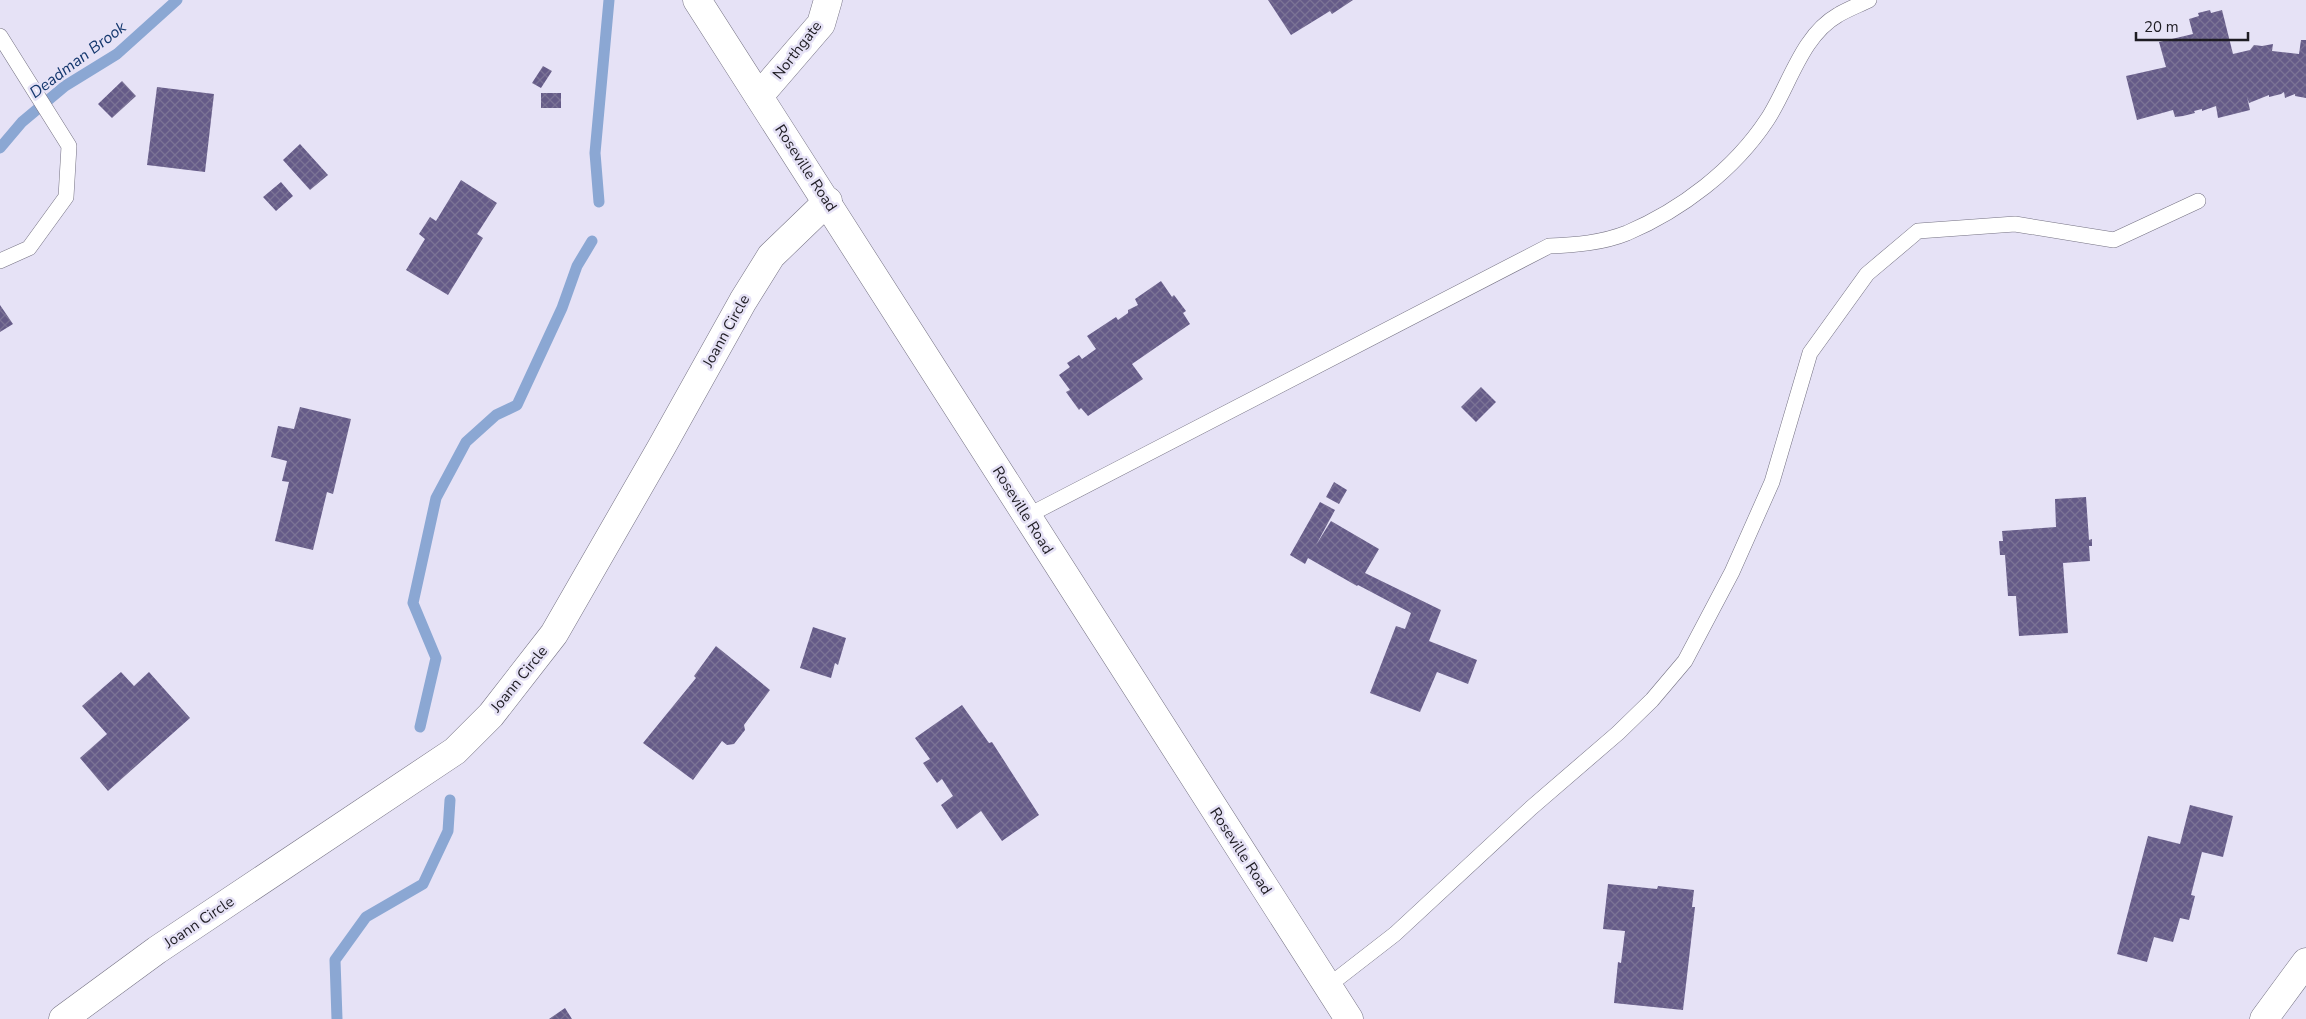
<svg xmlns="http://www.w3.org/2000/svg" width="2306" height="1019" font-family="'Nunito Sans',sans-serif">
<style>
.lines{fill:none;stroke-linecap:round;stroke-linejoin:round}
.stream{stroke:#8ba7d3;stroke-width:11}
.building{fill:url(#building-cross-hatch)}
.service-casing{stroke:#747182;stroke-width:16}
.minor-casing{stroke:#747182;stroke-width:29}
.tertiary-casing{stroke:#747182;stroke-width:29}
.service{stroke:#fff;stroke-width:15}
.minor{stroke:#fff;stroke-width:28}
.tertiary{stroke:#fff;stroke-width:28}
.labels{text-anchor:middle;dominant-baseline:central;stroke-width:5;stroke-linejoin:round;paint-order:stroke}
.street-label{font-size:15px;fill:#1e1c23;stroke:#e6e2f6}
.water-label{font-size:16px;font-style:italic;fill:#15386e;stroke:#e6e2f6}
</style>
<defs>
<pattern id="building-cross-hatch" width="8" height="8" patternUnits="userSpaceOnUse" patternTransform="scale(1.25)"><rect width="8" height="8" fill="#655b88"/><path d="M0 0l8 8M0 8l8-8" fill="none" stroke="#7b7395"/></pattern>
</defs>
<rect width="100%" height="100%" fill="#e6e2f6"/>
<g class="lines">
<path class="stream" d="M0 148 22 122 65 86 117 54 177 0
M599 202 595 153 609 0
M420 727 436 658 413 603 436 498 466 442 496 415 517 405 562 308 577 266 592 241
M337 1019 335 960 366 917 423 884 448 831 450 800"/>
</g>
<path class="building" d="M1268 0H1353L1332 14 1330 11 1291 35Z
M2210 10 2211 13 2222 10 2233 54 2250 50 2254 45 2262 46 2273 44 2272 51 2299 54 2301 40H2306V98L2295 96V94L2285 98 2284 92 2281 94 2269 97V95L2249 103 2247 97 2250 110 2218 118 2216 106 2202 111V109L2194 111 2195 113 2183 116 2175 117 2173 110 2137 120 2126 76 2166 67 2159 42 2193 34 2189 19 2199 16 2198 13Z
M543 66 552 71 541 88 532 83Z
M122 81 136 96 112 118 98 104Z
M157 87 214 94 205 172 147 165Z
M541 93H561V108H541Z
M300 144 328 175 310 190 283 160Z
M461 180 497 203 477 234 483 238 448 295 406 270 425 239 419 234 430 217 436 221Z
M281 182 293 196 276 211 263 197Z
M1161 281 1172 297 1174 295 1186 311 1183 313 1190 324 1132 364 1143 379 1088 416 1081 408 1079 410 1066 392 1070 390 1059 375 1070 367 1067 363 1079 355 1082 359 1096 349 1087 336 1116 317 1118 320 1128 313V310L1138 305 1135 299Z
M0 305 13 324 0 332Z
M1481 387 1496 402 1476 422 1461 407Z
M300 407 351 419 333 494 327 492 313 550 275 541 289 482 282 481 287 461 271 457 278 426 294 429Z
M1334 482 1347 490 1339 504 1326 497Z
M2086 497 2089 540 2092 539V546H2089L2090 561 2063 563 2068 633 2019 636 2016 596H2008L2005 555H2000L1999 541H2003L2002 531 2056 527 2055 499Z
M1320 502 1335 510 1316 545 1331 521 1379 549 1365 573 1441 610 1429 641 1477 660 1468 684 1437 672 1420 712 1370 693 1396 626 1405 629 1411 613 1358 585 1357 586 1308 558 1305 564 1290 555Z
M813 627 846 638 838 665 835 663 831 678 800 668Z
M716 646 770 690 744 725 745 730 734 744 727 745 722 741 693 780 643 743 696 678 694 676Z
M121 672 134 686 149 672 190 718 108 791 80 758 107 734 82 706Z
M962 705 989 743 992 742 1039 815 1002 841 981 811 957 829 941 805 953 796 942 779 937 783 923 763 930 759 915 738Z
M2190 805 2233 816 2223 857 2202 852 2191 895 2195 896 2189 920 2180 918 2173 942 2154 937 2147 962 2117 954 2148 836 2180 844Z
M1608 884 1657 889 1658 886 1694 890 1692 907H1695L1683 1010 1614 1003 1618 962 1621 963 1625 931 1603 929Z
M565 1008 572 1019H549Z"/>
<g class="lines">
<g class="service-casing">
<path id="service" d="M0 36 69 146 66 197 29 248 0 261
M1027 516 1549 246C1575 245 1602 243 1627 233 1681 210 1734 170 1767 120 1789 87 1801 36 1838 15 1848 9 1859 5 1869 0
M1328 986 1395 934 1531 808 1618 733 1652 700 1685 661 1732 572 1772 482 1810 353 1867 274 1918 231 2015 224 2114 240 2198 201"/>
</g>
<g class="minor-casing">
<path id="minor" d="M759 96 821 24 828 0
M63 1019 157 950 455 751 491 715 554 634 661 448 743 301 771 256 828 201
M2264 1019 2306 962"/>
</g>
<g class="tertiary-casing">
<path id="tertiary" d="M697 0 1349 1019"/>
</g>
<use href="#service" class="service"/>
<use href="#minor" class="minor"/>
<use href="#tertiary" class="tertiary"/>
</g>
<g class="labels">
<g class="street-label">
<text transform="translate(797 50) rotate(-52)">Northgate</text>
<text transform="translate(806 168) rotate(57)">Roseville Road</text>
<text transform="translate(726 331) rotate(-61)">Joann Circle</text>
<text transform="translate(1023 510) rotate(58)">Roseville Road</text>
<text transform="translate(519 679) rotate(-51)">Joann Circle</text>
<text transform="translate(1241 851) rotate(57)">Roseville Road</text>
<text transform="translate(199 922) rotate(-34)">Joann Circle</text>
</g>
<g class="water-label">
<text transform="translate(78 60) rotate(-37)">Deadman Brook</text>
</g>
</g>
<path d="M2136 32v8h112v-8" fill="none" stroke="#1e1c23" stroke-width="2.5"/>
<text x="2144" y="32" font-size="15" fill="#1e1c23" stroke="#e6e2f6" stroke-width="4" paint-order="stroke">20 m</text>
</svg>
